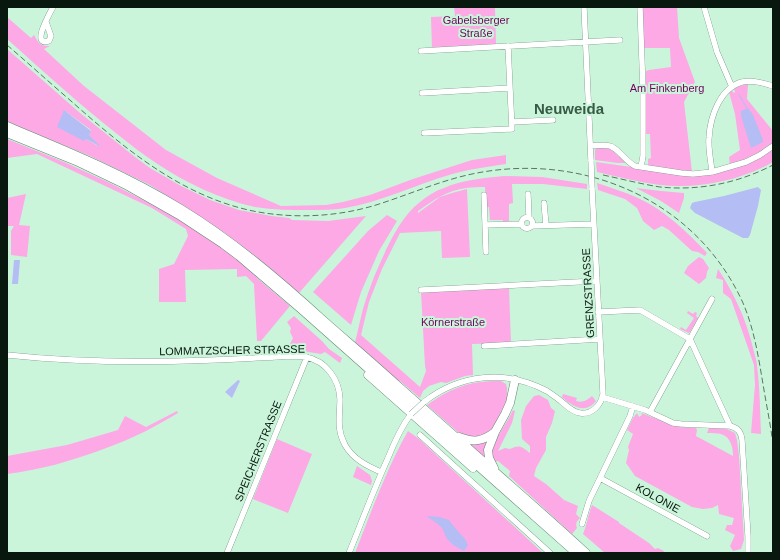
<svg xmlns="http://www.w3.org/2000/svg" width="780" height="560" font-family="Helvetica,sans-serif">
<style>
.green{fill:#fca9e6;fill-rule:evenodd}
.water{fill:#b4bdf4}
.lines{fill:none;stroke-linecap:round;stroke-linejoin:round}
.stream{stroke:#b4bdf4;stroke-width:1}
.minor-casing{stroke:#618770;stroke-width:6}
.highway-casing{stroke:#618770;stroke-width:9}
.minor{stroke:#fff;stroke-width:5.5}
.highway{stroke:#fff;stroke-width:8}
.rail{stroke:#5a7564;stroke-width:1;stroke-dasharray:6 3;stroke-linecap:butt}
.minor-bridge-casing{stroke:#618770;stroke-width:6;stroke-linecap:butt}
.minor-bridge{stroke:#fff;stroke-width:5.5}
.labels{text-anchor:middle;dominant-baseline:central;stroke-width:4;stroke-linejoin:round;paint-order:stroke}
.park-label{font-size:11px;fill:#6f035d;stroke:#cbf5da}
.street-label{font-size:11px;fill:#08180f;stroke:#cbf5da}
.district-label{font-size:15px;font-weight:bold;fill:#365a45;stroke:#cbf5da}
</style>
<rect width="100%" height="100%" fill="#cbf5da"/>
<path class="green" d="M454 7H495L496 45 432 49 431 17 455 16Z
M642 7H677L679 38 695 82 684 102 692 172 648 166V159L651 158 650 134H646V71L649 70 671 67 670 48H644Z
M7 17 31 38 34 35C39 44 40 46 50 46L44 49 84 86 166 150 217 178 281 206 326 205 343 202 370 195 413 179 472 160 506 155V164C487 167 468 169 449 175 415 185 381 202 345 208 334 210 321 210 309 210 291 210 273 210 255 207 219 199 186 183 156 163 142 154 130 144 117 134 79 104 43 71 7 39Z
M7 49 80 113 135 157 150 168 181 186 210 200 239 210 271 216 289 218 292 220 328 221 366 216 299 293 225 233 150 185 90 156 7 122ZM64 110 91 130 89 135 98 146 86 139Z
M748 84 747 99 773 131V144L751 158 730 166 729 157 740 150 735 114 729 92 732 91 734 93 735 92 734 89C739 86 743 85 748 84Z
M7 139 64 162 110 183 155 206H159L205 235 255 273 257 278 290 306 261 341H257L254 284 246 276 237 277V269L185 270 186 302H159V269L174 264 188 236 186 229 152 208 37 154 7 158Z
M597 148C604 148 609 148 615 151L614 152 619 157 620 156 627 163H618L595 160V150Z
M773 149V162C740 181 698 189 660 185 639 182 618 177 597 172L596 162 631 167 657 172 682 175H694L764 155Z
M504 176 542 177 587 184V189L543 184H512L513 203 509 204V222L503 223V220H490L489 207H486L485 187C479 187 473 187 466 188 448 190 432 201 418 211V213L440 197 452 193 467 189 470 257 442 258 441 231 400 233 382 269 369 302 361 335 420 387 426 371 425 366 421 292 509 288 511 343 472 344 473 375 465 376 446 383 441 382 429 386 423 391 420 398 401 382 392 376 355 342C358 331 360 320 363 309 366 298 370 288 374 277 385 252 398 219 420 202 427 196 435 191 444 188 461 180 485 178 504 176Z
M597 183C611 188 625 192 638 198 665 210 687 232 707 253L705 256 698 252 692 251 669 230 662 226 654 230 643 221 637 208 625 199 598 190Z
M636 188 661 191 684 193V198L679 213 661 201Z
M26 194 19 225 30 226 27 257 11 255V231L14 226H7V198Z
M387 215 397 221 379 251 361 292 351 325 313 292 368 231Z
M699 257 703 259 709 268 707 272 706 278 699 284 684 273 688 266Z
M718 269C734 293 746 319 753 348 754 354 757 360 757 366 760 388 760 411 761 434L751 433 755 385 754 365 731 299 723 293V280L716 278Z
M688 311 693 314 695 312 697 313 696 316 698 318 690 332 689 333 680 329 681 327 686 330 694 318 687 313Z
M294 316 322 341 329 349 342 358 340 363 325 352 321 354 296 350 290 344 293 338 290 332 291 328 287 322Z
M492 381H501L506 384 507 388V402L493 429 476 439 459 433 427 405C448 390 466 382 492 381Z
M563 394 577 398 576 401C583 403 587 400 592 396L596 401C586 414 573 407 563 398L562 397Z
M539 395 548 400 551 408 555 411 552 423 546 437V450L536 468 534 476 546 484 564 500 578 506 576 514 580 518C577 521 575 523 577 528L572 534 509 476 510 471 498 461 494 462 491 453 495 441 509 418 513 410 515 411 512 423 498 451 505 448 510 449C520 444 522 447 530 453V446L522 439 521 420 526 406 534 396Z
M177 411 178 413C168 419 157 425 146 431 132 438 117 444 101 450 71 461 40 470 7 474V456L67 445 118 430 125 416 146 427Z
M637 413 639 417 642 415 641 413 668 423 682 427 696 428 697 430 696 436 733 456C733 448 731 437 721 434 717 433 712 433 707 433L709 428 727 429 735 433 737 440 739 456 744 540 741 549 733 551 730 546 735 535 725 530 727 525H732L734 518 719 514 718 505 712 508 703 509 692 507 635 476 626 463 629 450 628 447 633 434 627 430 633 418Z
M408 431 419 439 543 553H355C371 512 386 470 408 431Z
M490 438 489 464 466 442Z
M277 439 312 454 288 513 253 499Z
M357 466 370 475 372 481 371 485 353 477Z
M592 505 619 522V523L649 543 655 549 658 548 664 551 663 553H605L583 534C587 525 588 515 592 505Z"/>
<path class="water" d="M748 108 753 115 763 140V142L751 148 741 116V111Z
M64 110 91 131 89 135 99 145V146L86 139 84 141 57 127Z
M758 187 761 190 758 206 750 235 748 238H743L695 213 690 208 692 203 695 202 724 196Z
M14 260H20L18 284H12Z
M238 380 240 381 232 398 225 392Z
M427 516 439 517 449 520 455 528 465 539 468 545 464 551C457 547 450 544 446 537 444 533 444 529 440 526 436 522 431 520 427 516Z"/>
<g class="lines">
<path class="stream" d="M739 95 747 108"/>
<g class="minor-casing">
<path id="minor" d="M584 7 591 161
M640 7 643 90V156L641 167
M704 7 717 52 732 87
M46 22 51 36 49 41C30 47 50 13 53 7
M421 51 620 40
M422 93 510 88
M512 122 553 120
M424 133 512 129 508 46
M591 146C596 146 604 144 610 146 618 148 626 162 635 166L681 173 693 174 712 172 746 162 760 155 773 146
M712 172C711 161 708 149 709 138 710 117 720 88 742 82 753 80 763 83 773 86
M528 194 529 218
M484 195 486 252
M544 203 546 225
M521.5 223a5.5 5.5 0 1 1 11 0a5.5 5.5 0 1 1-11 0Z
M485 225 522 224
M532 226 594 224
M421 290 597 281
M598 312 640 310 690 339 730 426
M484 346 600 339
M7 355C101 365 196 362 290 356 295 356 301 356 306 357 326 361 339 379 340 399 340 416 336 428 345 445 353 459 367 466 381 472
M602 397 645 410 673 423 681 424 730 426C738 428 741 432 742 440L748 536V553
M424 402C460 374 506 369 547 391 550 393 554 396 557 398 564 403 571 412 580 413 592 415 601 405 603 394L592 188
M650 412 712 299
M420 435 550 553
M600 478 707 536
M582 524 589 501 630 416 633 406
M227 553 307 357
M349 553C362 521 374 489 388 458 394 443 401 427 411 414"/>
</g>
<g class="highway-casing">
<path id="highway" d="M7 126C67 151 126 175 181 209 233 241 279 280 324 321 349 343 374 364 398 386 435 419 473 452 510 485 535 507 561 530 586 553
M7 133 76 161 128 186 179 215 223 244 239 256 301 309 576 553
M368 375 473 468
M459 437C474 443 483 441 495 432
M494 468 489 458 488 450 495 432 505 414 510 403 515 380"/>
</g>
<use href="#minor" class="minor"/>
<use href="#highway" class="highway"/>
<path class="rail" d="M7 45C28 63 49 82 71 101 124 148 181 196 253 211 293 219 337 217 376 205 408 195 439 181 472 174 581 151 696 199 743 303 755 331 759 361 764 390 767 408 771 427 773 445
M603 175C622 179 641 184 660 187 700 191 738 183 773 165"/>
<g class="minor-bridge-casing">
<path id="minor-bridge" d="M591 161 592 188
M411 414 424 402"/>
</g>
<use href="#minor-bridge" class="minor-bridge"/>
</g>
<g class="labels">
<g class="park-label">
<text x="476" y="20">Gabelsberger<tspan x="476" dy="13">Straße</tspan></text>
<text x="667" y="88">Am Finkenberg</text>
<text x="453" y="322">Körnerstraße</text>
</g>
<g class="street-label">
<text transform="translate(588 293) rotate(-93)">GRENZSTRASSE</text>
<text transform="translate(232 350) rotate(-1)">LOMMATZSCHER STRASSE</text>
<text transform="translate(258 451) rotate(-68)">SPEICHERSTRASSE</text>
<text transform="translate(658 498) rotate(29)">KOLONIE</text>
</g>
<g class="district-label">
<text x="569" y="108">Neuweida</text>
</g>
</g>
<rect width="780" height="560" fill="none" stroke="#08180f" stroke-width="16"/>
</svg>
